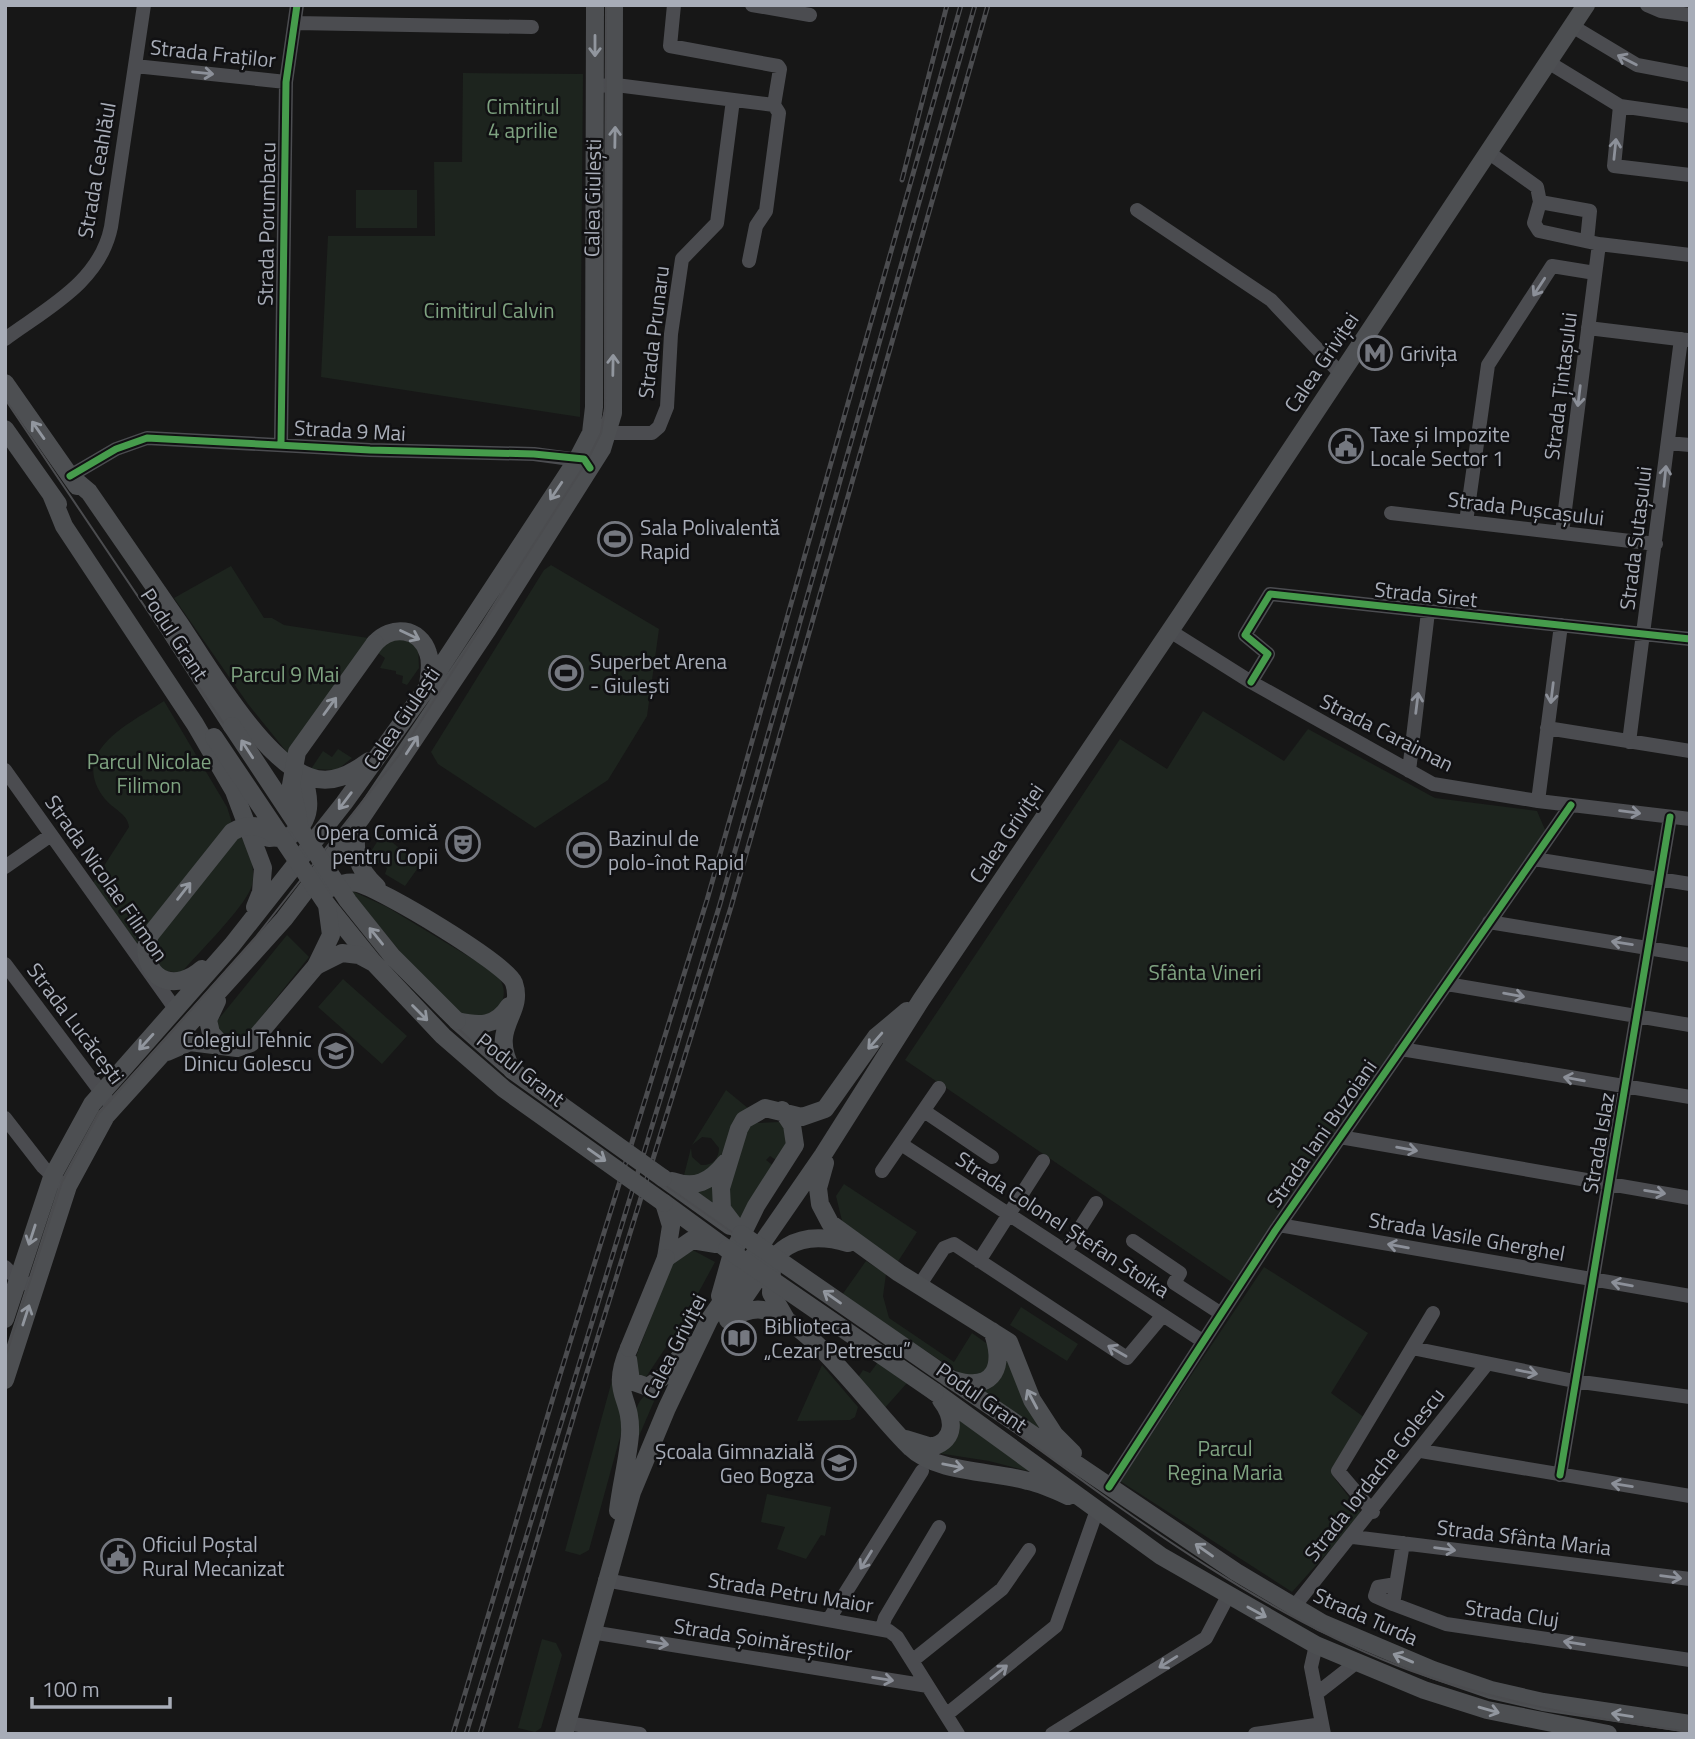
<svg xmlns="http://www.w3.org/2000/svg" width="1695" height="1739" font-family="'Titillium Web',sans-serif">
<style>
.green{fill:#1d241e}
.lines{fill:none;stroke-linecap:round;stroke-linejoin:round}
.minor{stroke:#4b4c50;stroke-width:14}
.major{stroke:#4d4f52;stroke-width:18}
.tram{stroke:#4b4c4f;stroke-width:2}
.rail-casing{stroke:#4b4c4f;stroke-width:5}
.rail{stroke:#111113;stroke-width:2.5;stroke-dasharray:8;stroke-linecap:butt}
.major-bridge{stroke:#4d4f52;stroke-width:18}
.cycleway-casing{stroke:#111113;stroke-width:11}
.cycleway{stroke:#469c4c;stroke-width:7}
.oneway{stroke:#91969e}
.oneway2{stroke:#8c9099}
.labels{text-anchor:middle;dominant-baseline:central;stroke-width:5;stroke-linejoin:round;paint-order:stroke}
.street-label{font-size:21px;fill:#a8adb8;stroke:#111113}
.park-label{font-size:21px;fill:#7fa381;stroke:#111113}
.poi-label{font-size:21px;fill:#a8adb8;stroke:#111113;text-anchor:start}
</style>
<rect width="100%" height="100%" fill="#171717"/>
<path class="green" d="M463 73 583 74 580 417 321 377 328 236H435L434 162H462Z
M356 190H417V228H356Z
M551 565 659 629 647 716 608 780 535 828 438 764 431 752 544 570Z
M231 566 264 618H272L284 625 368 638 290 756 248 704 174 598Z
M392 636 418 645 419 668 407 685 402 683 403 676 396 674V671L380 668 385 658 374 650Z
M164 701 227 807 232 823 135 946 93 883 129 827C128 814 113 809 105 799 67 751 131 723 164 701Z
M1203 711 1284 761 1308 729 1435 798 1537 811 1546 832 1233 1283 905 1060 1120 739 1167 769Z
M338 749 352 758 337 770 311 769 323 751 332 757Z
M382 834 420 865 405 886 385 874 387 868 372 859 370 853Z
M240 836C250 847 257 874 251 888 243 909 198 953 181 973L158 970 152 942Z
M350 890 387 907 496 973C508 989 505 1000 495 1015H463L411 965Z
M287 935 309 957 246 1036 228 1039 219 1034 217 1021Z
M343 979 407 1036 382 1064 318 1007Z
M726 1090 749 1109 758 1123 779 1122 790 1136 779 1162 770 1156 766 1160 775 1167 739 1224 696 1195 684 1175 691 1148 692 1157 701 1165C712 1166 719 1159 719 1148L711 1138 702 1137 692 1145Z
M844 1184 917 1232 897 1263 843 1225 836 1196Z
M687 1247 715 1262 682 1323 644 1380 632 1367 674 1259Z
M866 1261 886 1274 883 1296 889 1318 954 1362 972 1333 993 1348 986 1376 962 1375 842 1295Z
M1264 1267 1368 1333 1331 1393 1365 1418 1332 1475 1362 1514 1292 1592 1120 1481Z
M1021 1307 1078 1344 1067 1361 1010 1325Z
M1004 1349 1056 1444 978 1390Z
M878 1362 907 1383 883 1410 857 1379 863 1370 870 1373Z
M822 1365 858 1407 855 1417 850 1420 797 1421Z
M616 1366 625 1419 589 1550 580 1555 565 1551Z
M654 1390 658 1392 636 1443C633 1422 632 1399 654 1390Z
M960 1418 1036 1473 989 1461 931 1452Z
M767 1494 831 1507 825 1536 821 1535 806 1559 777 1549 785 1527 761 1522Z
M542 1639 556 1643 562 1655 541 1728 535 1732 518 1728Z"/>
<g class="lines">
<path class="minor" d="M674 5 670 46 778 66 780 69 774 105
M752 5 810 15
M1647 5 1661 11 1690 15
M295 23 532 27
M1572 26 1637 65 1690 75
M1548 62 1620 106 1690 116
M135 66 286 82
M595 86 616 85 774 105
M1620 106 1614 166 1690 175
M1488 152 1537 187 1540 202 1534 223 1539 231 1599 244 1690 255
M1540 202 1590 211 1587 241
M1137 210 1271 300 1341 374
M749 261 756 226 766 211 779 113 774 105
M1588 328 1687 340
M5 339C47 308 100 282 111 227L144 5
M598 433H652L659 427 667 407 671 334 682 259 717 223 733 100
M281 443 286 82 297 5
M1668 443 1690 445
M70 476 116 449 147 438 370 450 534 454 586 461
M1391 513 1656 544
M1466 522 1488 365 1552 266 1595 273
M1562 533 1599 244
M1170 631 1251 682 1433 784 1538 801 1690 819
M1251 682 1268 654 1245 635 1270 594 1690 639
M1547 728 1690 751
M1629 742 1681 339
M5 770 176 1010
M1409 771 1428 612
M1538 801 1561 625
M1534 859 1690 884
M5 867 51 835
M1489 922 1690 955
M5 964 107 1100
M1447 984 1690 1025
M1401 1049 1690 1097
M924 1111 992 1157
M5 1118 43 1167 58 1181
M1340 1137 1690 1198
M901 1144 1201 1340
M882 1171 939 1088
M1279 1225 1690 1296
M1133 1241 1180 1273 1174 1283 1220 1313
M1066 1250 1096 1203
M979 1261 1043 1161
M5 1267 18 1280 35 1287
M919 1286 944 1248 954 1244 1127 1358 1163 1315
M1412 1348 1574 1381 1690 1397
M1421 1451 1690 1496
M1560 1475 1670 817
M1109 1487 1275 1231 1571 805
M1373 1512 1338 1471 1433 1313
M1353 1537 1690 1579
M1403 1543 1393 1604 1446 1624 1690 1660
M605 1580 889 1631 897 1637 958 1734
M1393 1604 1375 1596 1378 1587 1396 1584
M1293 1608 1487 1364
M829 1619 922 1471
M882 1628 885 1618 939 1527
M591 1632 928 1686
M1316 1645 1311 1667 1324 1734
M912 1661 1002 1589 1029 1550
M1316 1694 1357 1662
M946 1715 1056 1626 1097 1510
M566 1723 640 1734
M1052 1734 1206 1638 1228 1596
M1255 1734 1322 1724"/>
<path class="major" d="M5 383 77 486
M5 429 58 504
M70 476 89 492C119 536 150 580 180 624 208 666 263 761 310 777 332 785 351 774 369 761
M51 494 64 526 195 724 234 791 263 868 261 892 255 907
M172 633 232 726
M375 643C391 625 420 627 428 653 432 663 429 675 428 686
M357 822C354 851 355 867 377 887
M269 838 290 836C313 820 311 799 302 774
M326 890C336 886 346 881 357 883 380 888 507 964 514 983 525 1015 488 1026 512 1070
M327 905 373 962
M146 947C147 983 177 991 202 969
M217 1001 208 1020 211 1033 223 1046
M457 1021 509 1067
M457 1021C479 1026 496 1027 509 1006
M167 1052 190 1042 237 1048 251 1043 316 966
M825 1163 818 1188 820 1204 830 1223 899 1273 1009 1342 1032 1400 1054 1434 1073 1453
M663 1178 730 1226
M672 1181C695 1189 710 1182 725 1163
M664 1203 727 1249
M664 1203 671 1226 666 1258
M741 1234 722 1209 721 1188 739 1129 744 1120 765 1108 802 1117 825 1109 876 1037 907 1011
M666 1258 692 1240 716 1244
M772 1268 771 1293 786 1319
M720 1296 731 1257 756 1206 795 1145 792 1125 782 1110
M729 1318C767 1272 777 1222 848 1243
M5 1319 52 1177 92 1104 232 945 344 803 427 688 578 458 591 433 594 407 595 5
M728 1320C739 1314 750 1308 763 1310 811 1319 875 1415 911 1448 936 1473 994 1471 1028 1481 1042 1484 1055 1490 1068 1496
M628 1359 631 1381 648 1387 664 1376 690 1345
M949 1378 1236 1572 1322 1623 1433 1670 1491 1690 1543 1702 1690 1724
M5 1380 68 1186 106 1116 284 919 362 817 488 629 602 449 613 413 614 5
M954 1380C996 1393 1005 1364 992 1331
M935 1392 1161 1556 1316 1645 1424 1690 1487 1710 1608 1734
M906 1439 932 1447C957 1440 954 1417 941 1400
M618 1511C621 1485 628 1459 630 1434 632 1394 609 1395 629 1348
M564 1734 632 1492 667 1408 709 1320 823 1155 921 1000 1182 613 1586 5"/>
<path class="tram" d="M5 399 347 907C396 970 450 1024 511 1076 660 1183 811 1287 960 1392 1099 1491 1236 1602 1396 1665 1491 1702 1589 1718 1690 1732
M5 1358 62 1182 99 1113 255 938 399 755 587 461 601 433 605 408 606 5"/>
<g class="rail-casing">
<path id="rail" d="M902 180 947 5
M453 1734 555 1391 707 900 961 5
M466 1734 720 904 975 5
M480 1734 579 1398 731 907 988 5"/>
</g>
<use href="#rail" class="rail"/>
<path class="major-bridge" d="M232 726 348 901 392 956 457 1021
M214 737 327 905 331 935 316 966
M299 822 291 785 297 752 375 643
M146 947 150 935 232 832C249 822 265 825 278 838
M316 966 342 953 359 955 374 963 443 1036 504 1089 664 1203
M512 1070 663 1178
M741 1234 949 1378
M727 1249 935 1392
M629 1348 666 1258"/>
<g class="cycleway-casing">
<path id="cycleway" d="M281 443 286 82 297 5
M70 476 116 449 147 438 370 450 534 454 584 459 590 468
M1251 682 1268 654 1245 635 1270 594 1690 639
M1560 1475 1670 817
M1109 1487 1275 1231 1571 805"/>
</g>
<use href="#cycleway" class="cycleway"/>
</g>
<defs><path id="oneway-shaft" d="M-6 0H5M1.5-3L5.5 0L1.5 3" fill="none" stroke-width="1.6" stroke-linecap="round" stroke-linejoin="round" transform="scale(1.75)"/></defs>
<g class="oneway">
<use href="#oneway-shaft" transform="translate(595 46) rotate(90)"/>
<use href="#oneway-shaft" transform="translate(615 137) rotate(-89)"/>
<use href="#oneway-shaft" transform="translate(613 365) rotate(-89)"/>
<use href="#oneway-shaft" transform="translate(38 430) rotate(-125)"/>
<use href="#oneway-shaft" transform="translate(556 491) rotate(124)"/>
<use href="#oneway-shaft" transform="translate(410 635) rotate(25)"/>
<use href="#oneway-shaft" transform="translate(330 706) rotate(-54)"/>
<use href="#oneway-shaft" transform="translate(412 745) rotate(-57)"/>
<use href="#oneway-shaft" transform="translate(247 749) rotate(-123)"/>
<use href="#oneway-shaft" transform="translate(345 801) rotate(127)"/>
<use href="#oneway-shaft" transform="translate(184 891) rotate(-52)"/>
<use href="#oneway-shaft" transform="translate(376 936) rotate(-129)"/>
<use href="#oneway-shaft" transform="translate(420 1013) rotate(45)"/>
<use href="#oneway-shaft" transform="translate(875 1041) rotate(131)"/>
<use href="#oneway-shaft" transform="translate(146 1042) rotate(132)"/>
<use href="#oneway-shaft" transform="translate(597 1155) rotate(35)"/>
<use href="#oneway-shaft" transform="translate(32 1235) rotate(108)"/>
<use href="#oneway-shaft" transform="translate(832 1297) rotate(-145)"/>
<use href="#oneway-shaft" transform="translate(26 1315) rotate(-72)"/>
<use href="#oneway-shaft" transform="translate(1032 1399) rotate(-118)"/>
<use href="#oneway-shaft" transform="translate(953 1466) rotate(11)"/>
<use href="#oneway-shaft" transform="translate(1204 1550) rotate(-145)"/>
<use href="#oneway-shaft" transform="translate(1257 1612) rotate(29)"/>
<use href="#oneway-shaft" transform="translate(1403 1658) rotate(-157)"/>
<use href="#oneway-shaft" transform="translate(1489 1710) rotate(16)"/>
<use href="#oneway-shaft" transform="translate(1622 1715) rotate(-171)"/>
</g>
<g class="oneway2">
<use href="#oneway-shaft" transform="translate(1627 60) rotate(-153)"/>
<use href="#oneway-shaft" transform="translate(203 73) rotate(6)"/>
<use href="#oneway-shaft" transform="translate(1615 149) rotate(-84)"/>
<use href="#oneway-shaft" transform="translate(1539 287) rotate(123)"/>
<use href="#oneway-shaft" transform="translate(1579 396) rotate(97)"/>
<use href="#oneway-shaft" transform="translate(1665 476) rotate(-84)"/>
<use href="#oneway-shaft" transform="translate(1552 693) rotate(97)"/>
<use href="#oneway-shaft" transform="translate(1417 703) rotate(-83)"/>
<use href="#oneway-shaft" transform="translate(1630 812) rotate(7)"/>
<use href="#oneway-shaft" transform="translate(1622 943) rotate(-171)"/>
<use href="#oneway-shaft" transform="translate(1514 995) rotate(10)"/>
<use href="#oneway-shaft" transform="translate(1574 1079) rotate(-170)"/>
<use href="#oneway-shaft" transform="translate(1407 1149) rotate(10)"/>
<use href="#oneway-shaft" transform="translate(1655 1192) rotate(9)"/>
<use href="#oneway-shaft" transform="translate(1398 1246) rotate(-170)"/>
<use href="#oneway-shaft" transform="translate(1622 1284) rotate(-170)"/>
<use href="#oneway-shaft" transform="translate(1117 1351) rotate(-150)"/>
<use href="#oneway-shaft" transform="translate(1527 1372) rotate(11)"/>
<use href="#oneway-shaft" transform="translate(1622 1485) rotate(-171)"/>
<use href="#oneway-shaft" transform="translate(1445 1549) rotate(7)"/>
<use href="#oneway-shaft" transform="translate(866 1560) rotate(122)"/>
<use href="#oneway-shaft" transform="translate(1671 1577) rotate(7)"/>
<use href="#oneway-shaft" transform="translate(658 1643) rotate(9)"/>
<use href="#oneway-shaft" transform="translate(1574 1643) rotate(-171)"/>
<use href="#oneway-shaft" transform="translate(1168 1662) rotate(148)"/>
<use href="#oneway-shaft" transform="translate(999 1672) rotate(-39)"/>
<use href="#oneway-shaft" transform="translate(883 1679) rotate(9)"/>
</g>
<defs>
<g id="metro-ring" transform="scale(1.75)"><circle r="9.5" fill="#111113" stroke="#757880" stroke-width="1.5"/><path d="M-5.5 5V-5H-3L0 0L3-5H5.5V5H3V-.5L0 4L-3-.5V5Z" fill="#757880"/></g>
<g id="civic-ring" transform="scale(1.75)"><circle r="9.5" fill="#111113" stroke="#757880" stroke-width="1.5"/><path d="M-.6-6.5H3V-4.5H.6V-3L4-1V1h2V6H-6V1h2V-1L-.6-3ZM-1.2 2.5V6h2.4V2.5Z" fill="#757880"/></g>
<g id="stadium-ring" transform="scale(1.75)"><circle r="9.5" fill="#111113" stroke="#757880" stroke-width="1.5"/><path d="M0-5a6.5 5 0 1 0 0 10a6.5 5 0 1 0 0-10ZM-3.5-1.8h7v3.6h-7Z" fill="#757880"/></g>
<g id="theatre-ring" transform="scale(1.75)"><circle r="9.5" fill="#111113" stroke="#757880" stroke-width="1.5"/><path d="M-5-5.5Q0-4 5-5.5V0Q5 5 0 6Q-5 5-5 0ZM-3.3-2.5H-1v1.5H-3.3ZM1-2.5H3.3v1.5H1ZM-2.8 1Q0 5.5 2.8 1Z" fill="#757880"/></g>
<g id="school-ring" transform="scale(1.75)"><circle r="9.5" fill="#111113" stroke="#757880" stroke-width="1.5"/><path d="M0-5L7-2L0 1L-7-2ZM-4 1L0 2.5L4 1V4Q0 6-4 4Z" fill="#757880"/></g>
<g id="library-ring" transform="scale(1.75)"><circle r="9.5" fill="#111113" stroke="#757880" stroke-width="1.5"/><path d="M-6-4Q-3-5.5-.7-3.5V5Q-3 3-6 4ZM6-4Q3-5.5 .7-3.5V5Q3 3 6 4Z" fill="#757880"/></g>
</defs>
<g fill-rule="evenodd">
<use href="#metro-ring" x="1375" y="353"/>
<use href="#civic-ring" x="1346" y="446"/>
<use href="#stadium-ring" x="615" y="539"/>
<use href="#stadium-ring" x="566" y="673"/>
<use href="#theatre-ring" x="463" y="844"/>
<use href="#stadium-ring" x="584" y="850"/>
<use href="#school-ring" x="336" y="1051"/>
<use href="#library-ring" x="739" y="1338"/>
<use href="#school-ring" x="839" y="1463"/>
<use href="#civic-ring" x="118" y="1556"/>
</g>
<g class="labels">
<g class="street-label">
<text transform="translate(213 53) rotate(6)">Strada Fraților</text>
<text transform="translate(96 170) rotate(-80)">Strada Ceahlăul</text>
<text transform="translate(592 198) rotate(-89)">Calea Giulești</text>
<text transform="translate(266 224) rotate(-89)">Strada Porumbacu</text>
<text transform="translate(653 332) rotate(-83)">Strada Prunaru</text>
<text transform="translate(1321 362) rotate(-56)">Calea Griviței</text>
<text transform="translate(1560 386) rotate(-83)">Strada Țintașului</text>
<text transform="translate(350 430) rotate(3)">Strada 9 Mai</text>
<text transform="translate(1526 508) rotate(7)">Strada Pușcașului</text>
<text transform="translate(1635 538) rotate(-83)">Strada Sutașului</text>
<text transform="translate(1426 594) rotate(6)">Strada Siret</text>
<text transform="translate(175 634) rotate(57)">Podul Grant</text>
<text transform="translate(401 718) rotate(-56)">Calea Giulești</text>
<text transform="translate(1387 732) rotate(27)">Strada Caraiman</text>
<text transform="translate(1006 833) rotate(-56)">Calea Griviței</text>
<text transform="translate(107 878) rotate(55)">Strada Nicolae Filimon</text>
<text transform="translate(76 1023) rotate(53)">Strada Lucăcești</text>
<text transform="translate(521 1069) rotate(38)">Podul Grant</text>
<text transform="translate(1321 1133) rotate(-55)">Strada Iani Buzoiani</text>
<text transform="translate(1598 1143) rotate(-80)">Strada Islaz</text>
<text transform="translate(1063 1224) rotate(33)">Strada Colonel Ștefan Stoika</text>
<text transform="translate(1467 1236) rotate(10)">Strada Vasile Gherghel</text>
<text transform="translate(674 1346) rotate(-63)">Calea Griviței</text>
<text transform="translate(982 1397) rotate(35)">Podul Grant</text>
<text transform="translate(1374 1474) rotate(-52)">Strada Iordache Golescu</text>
<text transform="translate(1524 1537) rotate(7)">Strada Sfânta Maria</text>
<text transform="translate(791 1592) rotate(9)">Strada Petru Maior</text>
<text transform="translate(1512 1613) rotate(8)">Strada Cluj</text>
<text transform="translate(1366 1616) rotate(24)">Strada Turda</text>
<text transform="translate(763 1639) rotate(9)">Strada Șoimăreștilor</text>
</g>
<g class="park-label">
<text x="523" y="106">Cimitirul<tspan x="523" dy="24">4 aprilie</tspan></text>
<text x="489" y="310">Cimitirul Calvin</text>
<text x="285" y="674">Parcul 9 Mai</text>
<text x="149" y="761">Parcul Nicolae<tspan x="149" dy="24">Filimon</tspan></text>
<text x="1205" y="972">Sfânta Vineri</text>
<text x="1225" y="1448">Parcul<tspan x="1225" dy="24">Regina Maria</tspan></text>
</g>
<g class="poi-label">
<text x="1400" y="353">Grivița</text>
<text x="1370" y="434">Taxe și Impozite<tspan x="1370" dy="24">Locale Sector 1</tspan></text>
<text x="640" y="527">Sala Polivalentă<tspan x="640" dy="24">Rapid</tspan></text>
<text x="590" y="661">Superbet Arena<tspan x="590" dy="24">- Giulești</tspan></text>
<text x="438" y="832" text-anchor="end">Opera Comică<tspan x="438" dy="24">pentru Copii</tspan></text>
<text x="608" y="838">Bazinul de<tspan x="608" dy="24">polo-înot Rapid</tspan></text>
<text x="312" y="1039" text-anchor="end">Colegiul Tehnic<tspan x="312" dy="24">Dinicu Golescu</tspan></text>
<text x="764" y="1326">Biblioteca<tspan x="764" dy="24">„Cezar Petrescu”</tspan></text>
<text x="814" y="1451" text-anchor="end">Școala Gimnazială<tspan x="814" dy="24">Geo Bogza</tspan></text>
<text x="142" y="1544">Oficiul Poștal<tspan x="142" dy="24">Rural Mecanizat</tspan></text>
</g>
</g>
<rect width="1695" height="1739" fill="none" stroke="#a8adb8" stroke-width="14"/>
<path d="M32 1697v10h138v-10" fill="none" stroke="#a8adb8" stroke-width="3.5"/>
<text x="42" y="1697" font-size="21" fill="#a8adb8" stroke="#111113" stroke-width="5" paint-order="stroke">100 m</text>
</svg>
